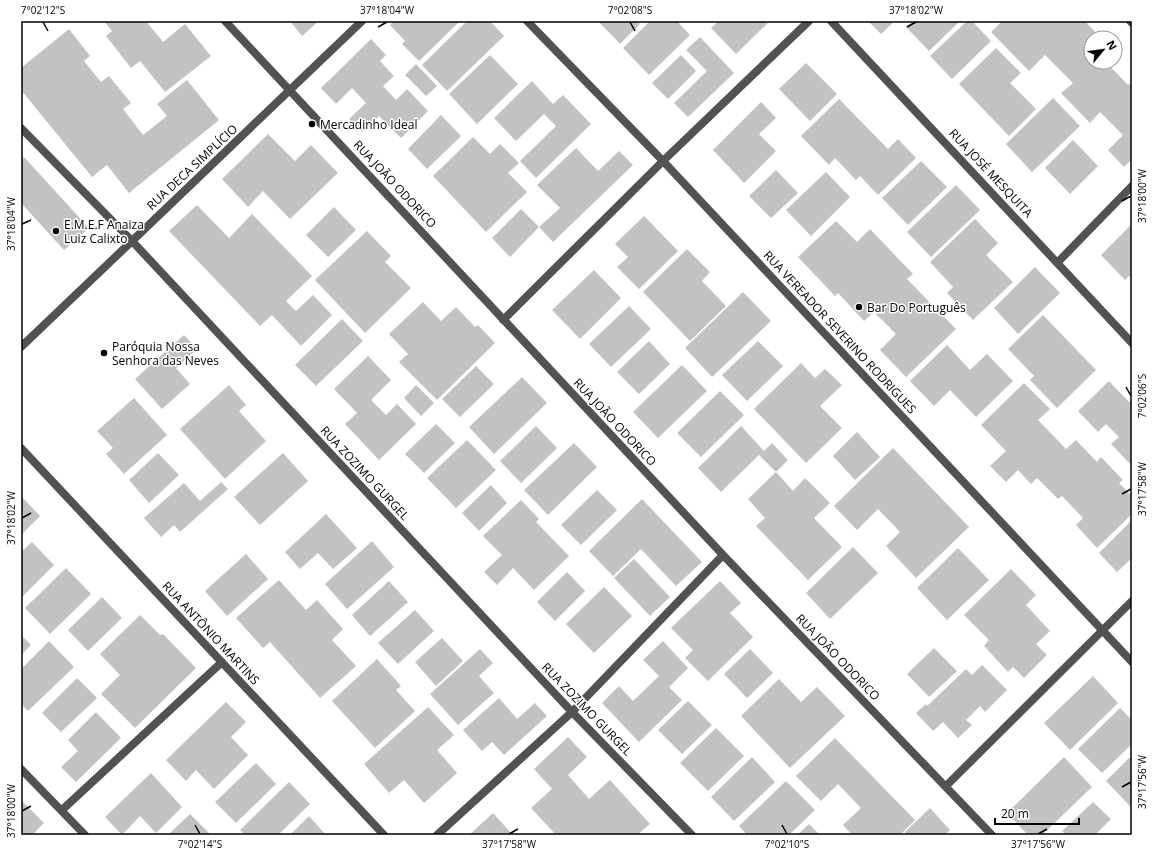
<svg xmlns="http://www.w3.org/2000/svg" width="1153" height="856" font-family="'Open Sans',sans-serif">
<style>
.building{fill:#c2c2c2}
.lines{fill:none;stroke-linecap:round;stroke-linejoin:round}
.minor{stroke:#525252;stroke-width:8}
.tertiary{stroke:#525252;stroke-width:8}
.ticks{fill:none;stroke:#000;stroke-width:1.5}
.poi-dot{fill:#000;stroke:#fff;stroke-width:1.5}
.labels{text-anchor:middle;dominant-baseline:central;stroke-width:3;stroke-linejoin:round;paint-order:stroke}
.poi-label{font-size:12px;fill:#000;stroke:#fff;text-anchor:start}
.street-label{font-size:12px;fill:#000;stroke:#fff}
.neatline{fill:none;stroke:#000;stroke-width:1.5}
.ticks-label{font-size:10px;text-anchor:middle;fill:#000}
</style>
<rect width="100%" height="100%" fill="#fff"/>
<path class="building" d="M104 21H146L163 42 185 24 211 56 165 92 140 61 131 68 106 36 112 31Z
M290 21H319L302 36Z
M394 21H460L419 61 402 44 405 41 390 25Z
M467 21H490L504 36 447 91 422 65Z
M598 21H637L640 24 620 44Z
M650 21H677L690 35 649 75 623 48Z
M719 21H770L736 54 711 28Z
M868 21H895L881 34Z
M913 21H960L929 51 906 27Z
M967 21H972L991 41 952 79 930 56Z
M1002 21H1085L1101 38H1091V62H1106L1128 85 1132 82V159L1124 167 1108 150 1123 135 1100 112 1090 123 1061 93 1073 83 1045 55 1029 71 991 32Z
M69 29 90 56 84 61 101 82 109 76 131 103 123 109 143 135 167 116 157 104 187 80 219 120 129 193 107 165 92 177 21 90V68Z
M700 37 734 73 688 117 674 103 707 71 686 50Z
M371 39 386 55 380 61 394 76 383 86 396 100 407 89 428 111 401 138 379 116 362 132 349 119 366 103 352 88 336 104 321 88Z
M996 48 1021 73 1010 83 1036 109 1009 136 959 84Z
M490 55 518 84 477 124 449 94Z
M681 55 696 71 668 99 652 83Z
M806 63 837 94 810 121 779 89Z
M416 64 437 86 426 96 405 75Z
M532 81 553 104 563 95 591 124 536 178 520 161 556 126 544 114 516 141 494 118Z
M1053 98 1080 126 1032 172 1006 144Z
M839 99 888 149 898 139 916 158 878 195 860 176 856 180 835 158 829 165 801 136Z
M761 102 776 118 759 134 776 151 744 183 713 150Z
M441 115 461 136 427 169 408 149Z
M268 134 295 161 311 145 338 173 290 219 263 191 248 207 222 179Z
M473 137 490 154 500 144 519 163 508 173 527 192 486 232 433 176Z
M1073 140 1098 166 1070 194 1045 168Z
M576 148 598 171 619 151 633 165 553 242 539 227 560 208 537 185Z
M24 157 89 228 64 250 21 203V160Z
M921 161 947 187 908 225 882 198Z
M776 170 798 193 771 218 749 196Z
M826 172 850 197 811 236 786 210Z
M956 185 980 210 931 257 907 232Z
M197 205 229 238 252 214 312 276 286 301 296 311 313 295 332 315 301 346 272 315 260 326 169 231Z
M334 207 356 230 328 257 306 235Z
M521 209 539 227 510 257 492 238Z
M644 216 678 251 639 289 617 267 628 257 615 244Z
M975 219 998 243 986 255 1013 282 973 320 947 293 953 287 930 262Z
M836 221 857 242 870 229 913 274 907 279 956 329 906 377 880 350 896 334 874 312 864 321 838 293 835 296 798 257Z
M1132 224V280L1129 276 1125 280 1101 255Z
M367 231 391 256 385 262 411 288 365 333 315 280Z
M687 249 710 272 702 281 726 306 690 341 643 292Z
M1035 267 1060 293 1018 334 994 308Z
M594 270 621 298 580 339 552 310Z
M743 292 771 321 712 377 685 348Z
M423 302 441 321 456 307 475 327 478 325 495 343 437 400 399 362 408 354 389 334Z
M629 306 651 329 611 367 589 344Z
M1043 315 1096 370 1057 408 1030 380 1034 376 1008 349Z
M342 319 363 341 316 386 295 365Z
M184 335 197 349 176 368 190 384 162 409 135 379Z
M649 341 670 364 639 394 617 372Z
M758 341 783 366 747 401 722 375Z
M947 345 970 370 987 354 1013 381 976 417 950 390 934 406 910 381Z
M368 356 391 380 371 400 386 415 397 404 416 424 379 460 345 424 357 413 334 389Z
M801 363 815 378 825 369 842 385 820 406 842 428 806 463 754 409Z
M682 365 707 391 658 438 633 412Z
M476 366 494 384 460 417 442 399Z
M522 377 547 403 494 454 469 427Z
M1109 381 1129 402 1132 399V466L1111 444 1119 437 1106 424 1098 432 1078 411Z
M1024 383 1050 409 1038 420 1066 449 1076 440 1097 462 1101 457 1123 480 1119 483 1132 496V514L1097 548 1076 525 1083 518 1062 496 1058 499 1037 478 1031 484 1018 470 1006 482 990 466 1006 451 981 425Z
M229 385 246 405 239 411 266 441 225 479 180 429Z
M416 385 434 403 421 416 404 398Z
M720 391 744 415 701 457 677 433Z
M134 398 167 435 124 474 106 454 113 448 97 431Z
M436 424 455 443 424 473 405 454Z
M536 426 557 448 521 483 500 461Z
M741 426 764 451 772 443 788 460 776 472 759 455 721 492 698 468Z
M857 432 880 457 855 480 833 456Z
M467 440 496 470 456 508 427 478Z
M574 443 597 467 548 515 524 490Z
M893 448 969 527 916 578 886 546 900 532 878 509 857 530 834 506Z
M158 453 179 475 149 503 129 480Z
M283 453 308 481 260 525 234 497Z
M776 472 793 491 805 478 830 503 814 518 842 547 808 580 756 526 765 518 748 499Z
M221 482 228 489 180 532 174 525 161 537 144 518 184 483 200 501Z
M491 485 507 503 479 531 462 513Z
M597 490 617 510 581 545 561 525Z
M21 496 40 516 21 535Z
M642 499 702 562 676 586 641 549 613 576 589 551Z
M521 500 539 519 536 522 569 556 534 590 513 568 497 585 484 572 502 555 483 536Z
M326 514 357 548 333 569 318 553 300 569 285 552Z
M1132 520V558L1117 572 1099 553Z
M372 541 394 567 347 609 325 584Z
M32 542 54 565 21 598V552Z
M853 547 878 573 830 619 806 593Z
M958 548 989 580 947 620 917 588Z
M246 554 268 579 227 616 205 591Z
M634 559 670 597 650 616 614 578Z
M66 568 91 594 50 634 25 608Z
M1011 569 1036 595 1026 605 1050 631 1036 644 1047 655 1024 678 1013 667 1008 672 984 646 989 640 964 615Z
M567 572 585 591 555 621 537 602Z
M279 580 306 610 317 600 343 629 332 640 356 666 320 698 270 642 263 648 236 618Z
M389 581 408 602 370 636 352 615Z
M720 581 741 603 730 613 753 637 708 681 685 658 693 650 671 628Z
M604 587 632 616 594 653 566 624Z
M102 597 122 618 88 651 68 630Z
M415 610 434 631 398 664 378 643Z
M140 615 160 635 163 634 196 668 135 728 101 694 120 675 100 654Z
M21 635 31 645 21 655Z
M442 638 463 661 436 686 415 662Z
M49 641 74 667 28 711 21 704V669Z
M663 641 688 668 669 687 682 700 639 742 602 703 619 686 633 701 659 676 643 660Z
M934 648 957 671 929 697 907 674Z
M480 649 493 663 479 676 494 693 458 725 430 694Z
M750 649 773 673 747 698 724 674Z
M377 659 401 686 396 690 415 711 375 748 332 701Z
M982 665 1007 690 985 712 980 706 966 720 972 725 958 738 943 722 933 731 916 713 926 704 927 706 966 669 972 675Z
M1093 676 1118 703 1070 750 1044 723Z
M77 678 97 698 61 732 42 713Z
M779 679 801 702 817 687 845 716 790 768 741 716Z
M499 698 517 719 535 703 547 716 504 755 492 742 482 751 463 730Z
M688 701 712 725 682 754 658 730Z
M226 702 246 722 231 737 248 755 214 789 196 770 186 781 166 760Z
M428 707 454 735 437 750 457 773 424 803 404 780 389 793 364 764Z
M1120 708 1132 720V744L1102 773 1078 749Z
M96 712 121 738 76 782 61 767 78 751 68 740Z
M716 728 744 756 708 791 680 763Z
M568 737 587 757 568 775 589 799 610 780 650 824 637 835H556L531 808 552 789 534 769Z
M835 738 915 820 900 835H852L843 825 861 808 838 784 821 801 796 776Z
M1132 755V805L1130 806 1106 781Z
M752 757 775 782 734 821 711 797Z
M1064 757 1092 787 1042 835H1028L1007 813Z
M256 763 276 784 236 823 215 802Z
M151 773 182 807 156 833 140 816 122 835 105 817Z
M786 781 815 810 789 835H747L739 826Z
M289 782 310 804 278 835H245L240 830Z
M21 800 44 823 32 835H21Z
M1093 802 1111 819 1095 835H1066L1062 831Z
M930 808 950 830 945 835H907L905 832Z
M493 813 513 835H469Z
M190 814 211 835H168Z
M309 816 326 835H290Z
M809 824 820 835H797Z"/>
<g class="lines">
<path class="minor" d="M225 21 723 555 992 835
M527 21 663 161 1132 662
M831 21 1132 343
M1130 21 1132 23
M21 128 132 241 21 347
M1058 262 1132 186
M503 320 663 161 809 21
M21 448 384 835
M21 769 85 835
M946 786 1132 601
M62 810 222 662
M437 835 572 712 723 555"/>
<path class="tertiary" d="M362 21 132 241 572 712 692 835"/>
</g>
<path class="ticks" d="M43 22 48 31M630 22 635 31M378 27 387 22M907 27 916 22M1122 201 1131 196M22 224 31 220M1126 387 1131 396M1122 494 1131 489M22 518 31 513M1122 787 1131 782M22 811 31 806M195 825 200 834M782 825 787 834M509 834 518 829M1038 834 1047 829"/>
<g class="poi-dot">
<circle cx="312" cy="124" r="4"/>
<circle cx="56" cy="231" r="4"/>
<circle cx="859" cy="307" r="4"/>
<circle cx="104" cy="353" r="4"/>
</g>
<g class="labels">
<g class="poi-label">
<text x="320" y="124">Mercadinho Ideal</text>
<text x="64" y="224">E.M.E.F Anaiza<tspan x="64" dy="14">Luiz Calixto</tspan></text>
<text x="867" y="307">Bar Do Português</text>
<text x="112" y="346">Paróquia Nossa<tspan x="112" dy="14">Senhora das Neves</tspan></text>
</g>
<g class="street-label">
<text transform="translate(192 167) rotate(-43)">RUA DECA SIMPLÍCIO</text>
<text transform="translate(991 173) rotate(47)">RUA JOSÉ MESQUITA</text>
<text transform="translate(395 184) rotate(47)">RUA JOÃO ODORICO</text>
<text transform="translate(840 332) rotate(47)">RUA VEREADOR SEVERINO RODRIGUES</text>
<text transform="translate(615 422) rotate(47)">RUA JOÃO ODORICO</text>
<text transform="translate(365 473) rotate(47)">RUA ZOZIMO GURGEL</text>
<text transform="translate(211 633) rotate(47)">RUA ANTÔNIO MARTINS</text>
<text transform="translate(838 657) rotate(46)">RUA JOÃO ODORICO</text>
<text transform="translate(587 709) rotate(46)">RUA ZOZIMO GURGEL</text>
</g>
</g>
<rect width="1153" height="856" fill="none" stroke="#ffffff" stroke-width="44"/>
<g transform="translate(1103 50) rotate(61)"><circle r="19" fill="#ffffff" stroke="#999999"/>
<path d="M0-3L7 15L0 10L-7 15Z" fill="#000000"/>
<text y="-6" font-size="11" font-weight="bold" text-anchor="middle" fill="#000000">N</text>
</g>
<path d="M995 818v6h84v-6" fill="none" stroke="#000000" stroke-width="2"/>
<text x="1001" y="818" font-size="12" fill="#000000" stroke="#ffffff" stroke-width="3" paint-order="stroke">20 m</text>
<rect x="22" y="22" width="1109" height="812" class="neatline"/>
<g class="ticks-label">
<text x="43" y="14">7°02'12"S</text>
<text x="387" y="14">37°18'04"W</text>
<text x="630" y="14">7°02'08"S</text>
<text x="916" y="14">37°18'02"W</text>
<text transform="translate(1142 196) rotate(-90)" y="4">37°18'00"W</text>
<text transform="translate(11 224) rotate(-90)" y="4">37°18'04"W</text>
<text transform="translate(1142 396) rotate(-90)" y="4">7°02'06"S</text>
<text transform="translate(1142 489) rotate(-90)" y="4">37°17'58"W</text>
<text transform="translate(11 518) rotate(-90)" y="4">37°18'02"W</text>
<text transform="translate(1142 782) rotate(-90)" y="4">37°17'56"W</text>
<text transform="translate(11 811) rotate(-90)" y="4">37°18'00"W</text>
<text x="200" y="848">7°02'14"S</text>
<text x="509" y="848">37°17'58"W</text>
<text x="787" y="848">7°02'10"S</text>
<text x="1038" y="848">37°17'56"W</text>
</g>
</svg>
